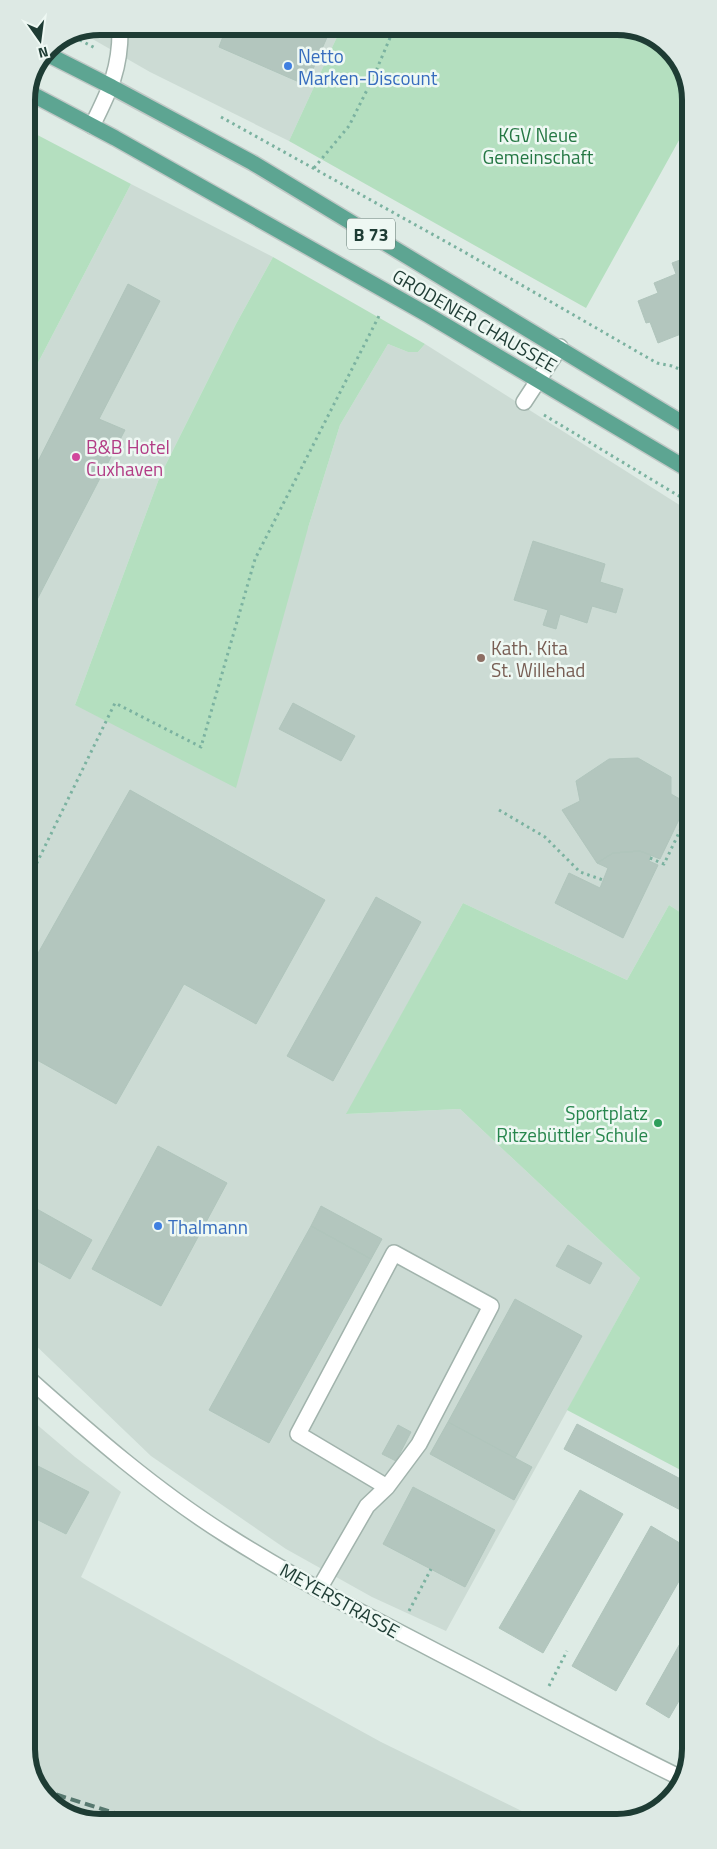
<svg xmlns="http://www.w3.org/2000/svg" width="717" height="1849" font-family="'Titillium Web',sans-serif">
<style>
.built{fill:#ccdbd4}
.green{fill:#b4dfbf}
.building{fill:#b3c6be;stroke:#b0c5bc}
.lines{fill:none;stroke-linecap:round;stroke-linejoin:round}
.minor-casing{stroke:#a1b3ac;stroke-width:18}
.major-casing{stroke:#c0c8c6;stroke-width:18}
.path{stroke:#7bb2a0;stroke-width:3;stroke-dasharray:2.5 4;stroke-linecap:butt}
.minor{stroke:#fff;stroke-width:15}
.major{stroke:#5da592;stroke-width:15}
.rail{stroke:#57786f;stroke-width:4;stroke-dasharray:10 5;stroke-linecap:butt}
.shop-dot{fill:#3f7fe0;stroke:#eef8f3;stroke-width:2}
.hotel-dot{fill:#d1479c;stroke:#eef8f3;stroke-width:2}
.education-dot{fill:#8d6e63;stroke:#eef8f3;stroke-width:2}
.leisure-dot{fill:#2e9e5b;stroke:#eef8f3;stroke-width:2}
.labels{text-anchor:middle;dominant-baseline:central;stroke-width:5;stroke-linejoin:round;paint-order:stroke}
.shield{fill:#eef8f3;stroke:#5c746d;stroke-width:1}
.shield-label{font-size:18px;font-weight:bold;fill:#1e3c34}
.shop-label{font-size:19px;fill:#366cbe;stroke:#eef8f3;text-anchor:start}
.park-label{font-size:19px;fill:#247743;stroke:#eef8f3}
.street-label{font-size:19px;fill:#1e3c34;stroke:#eef8f3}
.hotel-label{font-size:19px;fill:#b23c85;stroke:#eef8f3;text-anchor:start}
.education-label{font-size:19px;fill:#785e54;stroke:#eef8f3;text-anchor:start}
.leisure-label{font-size:19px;fill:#27864d;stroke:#eef8f3;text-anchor:end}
.rim{fill:none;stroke:#1e3c34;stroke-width:6}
</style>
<rect width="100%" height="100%" fill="#deebe5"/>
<path class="built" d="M100 26H342L289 141 150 72 82 33Z
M131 184 273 257 236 324 160 476 75 705 308 528 340 425 388 344 408 352H418L425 344 689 511V918L669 905 627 980 463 903 347 1114 460 1109 640 1278 446 1631 372 1597 286 1549 151 1456 28 1338 27 384Z
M28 1417 75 1457 121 1492 81 1577 381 1742 542 1821 95 1823 51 1805 29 1769Z"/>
<path class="green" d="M342 26H622L662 42 688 80V124L586 308 289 141Z
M26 129 131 184 27 384Z
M273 257 425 344 418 352H408L388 344 340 425 308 528 236 788 75 705 160 476 236 324Z
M463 903 627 980 669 905 689 918 690 1475 567 1410 640 1278 460 1109 346 1114Z"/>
<path class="building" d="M227 26H332L306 85 219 47Z
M688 257 689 323 684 325 686 332 658 343 650 322 646 323 638 301 658 293 654 283 676 274 672 263Z
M128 284 160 301 99 419 125 430 27 619V483Z
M533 541 605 564 600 582 623 589 616 613 592 606 587 623 560 614 556 629 543 625 548 610 514 600Z
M293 703 355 736 341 761 279 729Z
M638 758 671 777V794L687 803 660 859 640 851 613 853 597 863 562 810 580 801 576 781 609 759Z
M130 790 325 900 256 1024 184 984 116 1104 28 1055V971Z
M640 851 651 855 649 861 658 865 623 938 555 903 569 873 600 888 608 868 597 863 613 853Z
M376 897 421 922 333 1081 287 1056Z
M158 1146 227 1183 161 1306 92 1269Z
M28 1204 92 1240 70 1279 28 1256Z
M321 1206 382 1239 371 1259 311 1226Z
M311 1226 371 1259 269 1443 209 1410Z
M568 1245 602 1263 590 1284 556 1266Z
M515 1299 582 1336 515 1458 448 1422Z
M448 1422 532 1467 514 1500 430 1454Z
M577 1424 690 1484V1515L564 1449Z
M398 1425 411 1432 396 1461 382 1454Z
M28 1461 89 1492 66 1534 28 1515Z
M413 1487 495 1530 465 1587 383 1544Z
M580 1490 623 1514 543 1653 499 1628Z
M651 1526 690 1549V1562L616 1691 572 1666Z
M691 1624V1680L669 1718 646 1704Z"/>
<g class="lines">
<g class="minor-casing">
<path id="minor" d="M92 126C110 90 121 68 120 26
M524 402 560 347
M28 1378C91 1434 156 1491 228 1536 305 1585 387 1626 468 1668 539 1705 609 1743 681 1778
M319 1589 367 1506 387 1487 419 1444 491 1306 394 1253 298 1434 387 1487"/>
</g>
<g class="major-casing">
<path id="major" d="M45 53 112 87 253 163 689 427
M28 92 115 138 428 315 689 470"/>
</g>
<path class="path" d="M74 37 97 49
M221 117 459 249 657 363 672 366 689 373
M314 168 349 126 373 78 395 26
M544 415 689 502
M499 810 545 837 580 872 603 880
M650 858 664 864 689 812
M28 881 115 703 201 747 255 559 380 314
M409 1611 431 1569
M549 1686 567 1651"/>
<use href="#minor" class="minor"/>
<use href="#major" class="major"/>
<path class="rail" d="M42 1790 143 1822"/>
</g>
<g class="shop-dot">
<circle cx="288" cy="66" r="5"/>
<circle cx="158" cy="1226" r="5"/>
</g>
<circle class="hotel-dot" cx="76" cy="457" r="5"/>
<circle class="education-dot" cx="481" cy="658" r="5"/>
<circle class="leisure-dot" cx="658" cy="1123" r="5"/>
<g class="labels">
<rect class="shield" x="347" y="218.5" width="48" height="31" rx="4"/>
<g class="shield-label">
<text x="371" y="234">B 73</text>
</g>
<g class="shop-label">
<text x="298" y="55">Netto<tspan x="298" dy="22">Marken-Discount</tspan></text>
<text x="168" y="1226">Thalmann</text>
</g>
<g class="park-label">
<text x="538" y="134">KGV Neue<tspan x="538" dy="22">Gemeinschaft</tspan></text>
</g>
<g class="street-label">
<text transform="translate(475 320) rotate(30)">GRODENER CHAUSSEE</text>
<text transform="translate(340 1600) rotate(29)">MEYERSTRASSE</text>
</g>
<g class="hotel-label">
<text x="86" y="446">B&amp;B Hotel<tspan x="86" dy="22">Cuxhaven</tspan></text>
</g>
<g class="education-label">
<text x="491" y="647">Kath. Kita<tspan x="491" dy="22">St. Willehad</tspan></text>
</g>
<g class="leisure-label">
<text x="648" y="1112">Sportplatz<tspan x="648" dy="22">Ritzebüttler Schule</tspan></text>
</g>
</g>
<path d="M0 0H717V1849H0ZM100 35H617A65 65 0 0 1 682 100V1749A65 65 0 0 1 617 1814H100A65 65 0 0 1 35 1749V100A65 65 0 0 1 100 35Z" fill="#dde9e4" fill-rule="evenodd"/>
<path class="rim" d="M100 35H617A65 65 0 0 1 682 100V1749A65 65 0 0 1 617 1814H100A65 65 0 0 1 35 1749V100A65 65 0 0 1 100 35Z"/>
<g transform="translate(40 40) rotate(166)" stroke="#eef8f3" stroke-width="4" paint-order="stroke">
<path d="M0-4L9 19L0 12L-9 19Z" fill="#1e3c34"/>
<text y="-8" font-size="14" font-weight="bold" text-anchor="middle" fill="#1e3c34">N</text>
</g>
</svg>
